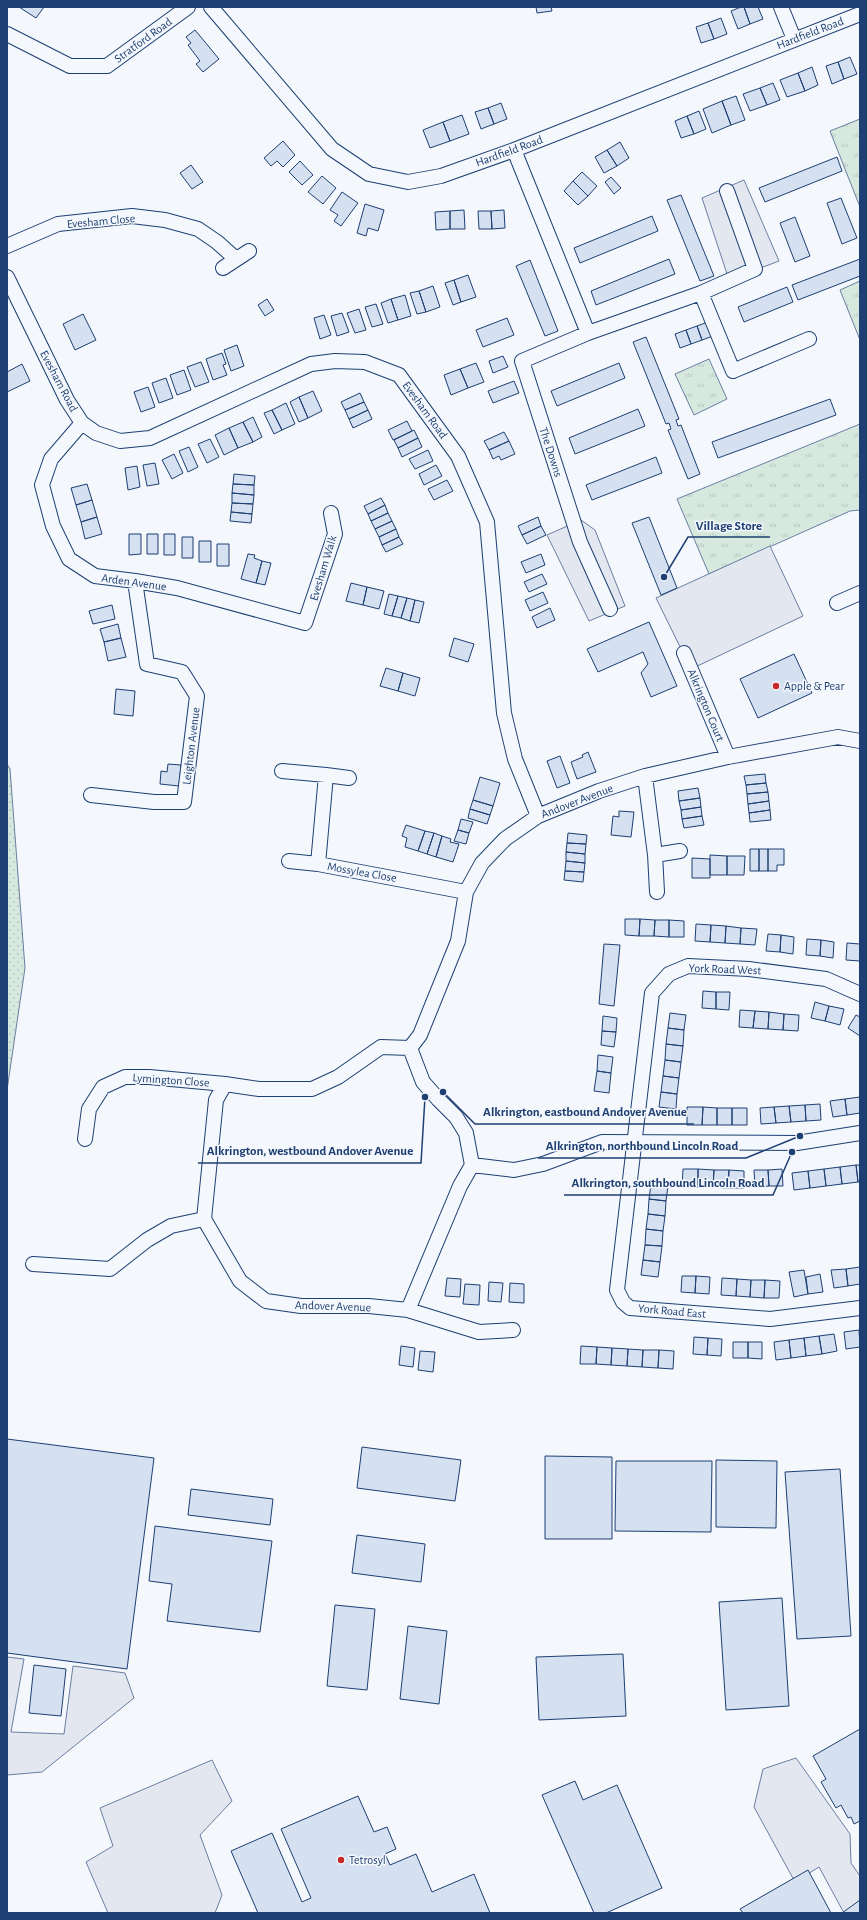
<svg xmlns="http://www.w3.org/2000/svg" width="867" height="1920" font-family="'Alegreya Sans',sans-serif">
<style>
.grass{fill:url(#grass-dots);stroke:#687fa3}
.park{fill:url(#park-tufts);stroke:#687fa3}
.parking{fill:#e3e8f0;stroke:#687fa3}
.building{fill:#d5e0f0;stroke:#1d3f73}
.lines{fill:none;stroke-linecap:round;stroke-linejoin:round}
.street-casing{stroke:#1d3f73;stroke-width:16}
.street{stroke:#f4f7fb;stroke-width:14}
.poi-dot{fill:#c62828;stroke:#f4f7fb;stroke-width:1.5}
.labels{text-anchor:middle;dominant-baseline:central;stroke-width:3;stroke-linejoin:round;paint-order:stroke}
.street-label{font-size:12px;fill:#1d3f73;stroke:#f4f7fb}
.poi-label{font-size:12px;fill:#1d3f73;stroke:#f4f7fb;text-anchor:start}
.leader{fill:none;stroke:#1d3f73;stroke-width:1.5}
.callout-dot{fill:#1d3f73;stroke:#f4f7fb;stroke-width:1.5}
.callout-label{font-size:13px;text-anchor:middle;font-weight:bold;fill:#1d3f73;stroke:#f4f7fb;stroke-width:3;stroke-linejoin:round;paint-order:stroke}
</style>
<defs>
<pattern id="grass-dots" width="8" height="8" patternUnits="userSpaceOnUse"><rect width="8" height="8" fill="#d7e8df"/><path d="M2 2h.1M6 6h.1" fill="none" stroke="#b8c8c3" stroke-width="1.8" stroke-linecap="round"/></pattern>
<pattern id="park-tufts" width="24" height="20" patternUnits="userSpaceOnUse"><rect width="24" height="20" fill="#d7e8df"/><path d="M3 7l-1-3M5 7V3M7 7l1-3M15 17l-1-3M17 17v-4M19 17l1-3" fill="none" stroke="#b8c8c3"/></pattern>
</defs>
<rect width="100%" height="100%" fill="#f4f7fb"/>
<path class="grass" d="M7 764 10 769 25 968 7 1090Z"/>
<path class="park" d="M860 119V207L830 131Z
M860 281V340L840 290Z
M709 359 727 399 694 415 675 374Z
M860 424V510L850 511 709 574 677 499Z"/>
<path class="parking" d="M744 180 779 261 729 280 702 198Z
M581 520 595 530 625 606 589 621 547 535Z
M770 546 803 616 691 669 656 598Z
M7 1657 24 1659 11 1732 64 1734 73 1666 125 1673 134 1698 42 1772 7 1775Z
M796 1758 850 1834 851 1863 860 1876V1913H844L819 1867 795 1882 754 1807 763 1769Z
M212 1760 232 1801 200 1835 222 1895 215 1913H108L86 1862 113 1846 100 1808Z"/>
<path class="building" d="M19 7H44L36 18Z
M536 7H551L552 11 537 13Z
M741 7H744L750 24 738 29 731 11Z
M744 7H758L763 19 750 24Z
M721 18 727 34 714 39 708 23Z
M708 23 714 39 701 43 696 27Z
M195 30 219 59 203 72 196 64 200 61 188 45 191 43 186 37Z
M850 57 857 74 844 79 838 62Z
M838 62 844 79 832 84 826 66Z
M812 67 818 85 805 91 798 73Z
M798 73 805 91 787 97 780 80Z
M773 83 780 100 767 105 760 88Z
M760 88 767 105 750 111 743 94Z
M736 96 745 120 731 125 722 101Z
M722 101 731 125 712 133 703 109Z
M501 103 507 119 494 124 488 108Z
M488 108 494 124 481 129 475 112Z
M699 111 706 129 694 134 687 116Z
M462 115 469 134 450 141 443 122Z
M687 116 694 134 681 138 675 121Z
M443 122 450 141 430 148 423 130Z
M283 141 295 155 283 167 277 161 271 166 264 158Z
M620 142 629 158 617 166 607 150Z
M607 150 617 166 604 173 595 157Z
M837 157 842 171 765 202 759 188Z
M300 161 313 175 302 185 289 172Z
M191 165 203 182 192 189 180 173Z
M582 172 597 186 588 196 573 181Z
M322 176 336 188 323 204 308 192Z
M611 177 621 188 614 194 605 182Z
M573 181 588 196 578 205 564 191Z
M342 192 358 203 341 226 334 221 338 215 330 210Z
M681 195 714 276 700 281 667 200Z
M841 198 857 238 842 244 827 203Z
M365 204 384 210 378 231 368 228 366 236 357 233Z
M464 210 465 229H450V211Z
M504 210 505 228 492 229 491 211Z
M450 211V229L436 230 435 212Z
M478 211H491L492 229H479Z
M652 216 658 231 580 263 574 248Z
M795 217 810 256 795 262 780 223Z
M669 259 675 274 596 305 591 291Z
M860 259V276L798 300 792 285Z
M530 260 558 331 545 336 516 266Z
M468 275 476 297 461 302 454 280Z
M454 280 461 302 453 305 445 283Z
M433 286 440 307 426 312 419 291Z
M787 287 793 302 744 322 738 307Z
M419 291 426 312 417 314 410 293Z
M405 295 411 316 398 320 391 299Z
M267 299 274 310 265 316 258 305Z
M391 299 398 320 388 323 381 303Z
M376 304 383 324 372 327 365 307Z
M359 309 366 330 355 333 347 313Z
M342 313 349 332 337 336 331 316Z
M83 314 96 340 75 350 63 324Z
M324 315 331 335 320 339 314 318Z
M507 318 514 335 483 347 476 330Z
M708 322 713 336 702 340 697 326Z
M697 326 702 340 691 344 686 330Z
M686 330 691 344 680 348 675 334Z
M646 337 679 419 676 420 678 426 681 425 700 474 688 479 668 430 671 429 669 423 666 424 633 342Z
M237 345 244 366 231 371 224 350Z
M222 353 226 364 223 365 227 375 213 380 206 359Z
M503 356 508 367 493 373 489 361Z
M201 362 209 382 195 387 187 367Z
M476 363 484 382 468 388 460 369Z
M619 363 625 378 557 406 551 391Z
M22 364 30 381 7 392V372Z
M460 369 468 388 451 395 444 375Z
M184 370 191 390 177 395 170 375Z
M166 378 173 398 159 403 152 383Z
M514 381 519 393 493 403 488 391Z
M148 387 155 407 141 412 134 392Z
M313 391 322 411 308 418 299 397Z
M360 393 364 402 345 410 341 402Z
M299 397 308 418 299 422 290 402Z
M830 399 836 415 718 458 712 442Z
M364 402 368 410 349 419 345 410Z
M286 403 295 424 282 430 272 410Z
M638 409 645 426 575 454 569 438Z
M272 410 282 430 274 434 264 413Z
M368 410 372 419 353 428 349 419Z
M253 417 262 437 253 442 243 422Z
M407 421 412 431 393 440 388 430Z
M243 422 253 442 238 448 229 428Z
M229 428 238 448 224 455 215 435Z
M414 430 418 438 398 448 394 440Z
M504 432 509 441 489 450 484 441Z
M418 438 422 447 402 457 398 448Z
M210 439 219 457 207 463 198 444Z
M509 441 515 454 501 460 499 456 493 459 489 450Z
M189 447 198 467 188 472 179 451Z
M428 450 433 461 415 469 409 459Z
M174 454 183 473 172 479 162 460Z
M656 457 662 473 592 500 586 485Z
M155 463 159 484 147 486 143 465Z
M436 465 442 476 424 485 419 474Z
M137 466 140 487 128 490 125 468Z
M234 474 255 476 254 485 233 484Z
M447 480 453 491 434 500 428 489Z
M87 484 92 500 76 505 71 488Z
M233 484 254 485V495L232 493Z
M232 493 254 495 253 504 232 503Z
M381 498 385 505 368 514 364 506Z
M92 500 97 517 81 522 76 505Z
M232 503 253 504 252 514 231 512Z
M385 505 388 513 371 521 368 514Z
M231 512 252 514 251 523 230 521Z
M388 513 392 521 375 529 371 521Z
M97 517 102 534 85 539 81 522Z
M538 517 541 526 522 535 518 526Z
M649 517 677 588 661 595 632 523Z
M392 521 396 529 379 537 375 529Z
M541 526 546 535 527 544 522 535Z
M396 529 399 537 382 545 379 537Z
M129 534H141V554L129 555Z
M147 534H158V554H147Z
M164 534H175V555H164Z
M182 537H193V558H182Z
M399 537 403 544 386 552 382 545Z
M199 541H211V562H199Z
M217 544H229V566H217Z
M248 554 255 555 254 558 262 561 256 583 241 579Z
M541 554 545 565 526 573 521 562Z
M262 561 271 563 265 585 256 583Z
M542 574 547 584 529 592 524 582Z
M351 583 367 587 363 605 346 601Z
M367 587 384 591 379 609 363 605Z
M543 592 548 603 530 611 525 600Z
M389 594 398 596 392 616 384 614Z
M398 596 407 598 401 618 392 616Z
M407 598 415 600 410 621 401 618Z
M415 600 424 602 419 623 410 621Z
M112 605 115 619 93 624 89 611Z
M550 608 555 620 537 628 532 617Z
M649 622 677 686 651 697 641 673 648 664 643 652 598 672 587 649Z
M118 624 121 638 104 642 100 629Z
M121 638 126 657 108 661 104 642Z
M454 638 474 644 468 662 449 656Z
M794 654 812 693 758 718 740 679Z
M386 668 403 673 398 691 380 686Z
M403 673 420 678 415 696 398 691Z
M116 689 135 691 133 716 114 714Z
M588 752 596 772 577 779 571 762 583 757 582 755Z
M560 756 570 783 557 788 547 761Z
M168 764 181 765 179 786 160 784 161 771 167 772Z
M765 774 766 783 746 785 744 776Z
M480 777 500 783 493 806 473 800Z
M766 783 768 792 747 794 746 785Z
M698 788 700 798 679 801 678 791Z
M768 792 769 801 748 804 747 794Z
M700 798 701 807 681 810 679 801Z
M473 800 493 806 490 815 470 809Z
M769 801 770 810 749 813 748 804Z
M701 807 702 816 682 819 681 810Z
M470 809 490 815 487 824 468 818Z
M770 810 771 820 750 822 749 813Z
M619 811 634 812 631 837 611 835 613 816 619 817Z
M702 816 704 825 684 828 682 819Z
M461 819 473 822 469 833 458 830Z
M406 825 425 831 418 851 405 847 407 838 402 836Z
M458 830 469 833 466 844 454 841Z
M425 831 434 833 427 854 418 851Z
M434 833 442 836 436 857 427 854Z
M568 833 587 835 586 844 567 843Z
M442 836 451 839 450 842 459 844 453 862 436 857Z
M567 843 586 844 585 854 566 852Z
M750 849H759V871H750Z
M759 849H768V871H759Z
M768 849H784V865H777V871H768Z
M566 852 585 854V863L566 861Z
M710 855 727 856V875H710Z
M727 856H745L744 875H727Z
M692 858 710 859V878H692Z
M566 861 585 863 584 872 565 871Z
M565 871 584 872 583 882 564 880Z
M625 919H640L639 936 625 935Z
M640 919 655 920 654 936H639Z
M655 920H669V937L654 936Z
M669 920 684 921V937H669Z
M696 924 711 925 710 942 695 941Z
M711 925 726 926 725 943 710 942Z
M726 926 741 928 740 944 725 943Z
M741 928 757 929 755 945 740 944Z
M768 934 781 935 780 952 766 951Z
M781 935 794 937 793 954 780 952Z
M807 939 821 940 820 956 806 955Z
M821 940 834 942 833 958 820 956Z
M847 943 860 944V961L846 960Z
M604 944 620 945 614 1006 599 1004Z
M703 991 716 992V1009L702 1008Z
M716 992H730L729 1010 716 1009Z
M815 1002 829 1006 825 1021 811 1018Z
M829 1006 844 1009 840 1025 825 1021Z
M740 1010 755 1011 753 1028 739 1027Z
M755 1011 769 1012 768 1029 753 1028Z
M769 1012 784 1014 783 1030 768 1029Z
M670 1013 686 1015 684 1030 668 1028Z
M784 1014 799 1015 798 1031 783 1030Z
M856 1015 860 1017V1036L848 1028Z
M603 1016 617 1018 616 1032 602 1031Z
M668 1028 684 1030 683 1046 666 1044Z
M602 1031 616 1032 614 1047 601 1045Z
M666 1044 683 1046 681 1062 665 1060Z
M598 1055 613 1057 611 1073 597 1071Z
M665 1060 681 1062 679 1078 663 1076Z
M597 1071 611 1073 609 1093 594 1091Z
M663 1076 679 1078 677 1094 661 1092Z
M661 1092 677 1094 676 1109 659 1107Z
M860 1097V1113L847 1115 845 1099Z
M845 1099 847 1115 833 1117 830 1101Z
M820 1104 821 1120 806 1121 805 1105Z
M805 1105 806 1121 791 1122 789 1106Z
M789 1106 791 1122 776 1123 774 1107Z
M687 1107H703L702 1125H687Z
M703 1107 717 1108V1125H702Z
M774 1107 776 1123 761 1124 760 1108Z
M717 1108H732V1125H717Z
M732 1108H747V1125H732Z
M856 1165H860V1182H858Z
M856 1165 858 1182 842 1184 840 1167Z
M840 1167 842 1184 826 1186 824 1169Z
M683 1169H698V1187H682Z
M698 1169 714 1170 713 1187H698Z
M782 1169 783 1186H769L768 1170Z
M824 1169 826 1186 810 1188 808 1171Z
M714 1170H729L728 1188 713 1187Z
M729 1170 744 1171V1188H728Z
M754 1170H768L769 1186 755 1187Z
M808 1171 810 1188 794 1190 792 1173Z
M651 1184 668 1186 666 1201 649 1199Z
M649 1199 666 1201 665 1216 648 1214Z
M648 1214 665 1216 663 1231 646 1229Z
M646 1229 663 1231 662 1246 645 1245Z
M645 1245 662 1246 660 1262 643 1260Z
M643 1260 660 1262 658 1277 641 1275Z
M860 1267V1284L848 1286 846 1269Z
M846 1269 848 1286 834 1288 831 1270Z
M804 1270 808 1294 794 1297 789 1272Z
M820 1274 823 1292 808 1294 806 1277Z
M682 1276H696L695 1293 681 1292Z
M696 1276 710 1277 709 1294 695 1293Z
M447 1278 461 1279 460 1297 445 1296Z
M722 1278 737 1279 736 1296 721 1295Z
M737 1279 751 1280 750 1297 736 1296Z
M751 1280H765L764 1298 750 1297Z
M765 1280 780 1281 779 1298H764Z
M489 1282 503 1283 501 1302 488 1301Z
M510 1283 524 1284V1303L509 1302Z
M465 1284 480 1285 479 1305 463 1304Z
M859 1330 860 1347 846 1349 844 1332Z
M834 1334 837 1351 822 1354 819 1336Z
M819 1336 822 1354 806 1356 804 1338Z
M694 1337 708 1338 707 1355 693 1354Z
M708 1338 722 1339 721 1356 707 1355Z
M804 1338 806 1356 791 1358 789 1340Z
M789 1340 791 1358 776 1360 774 1342Z
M733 1342H748V1358H733Z
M748 1342H762V1359L748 1358Z
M401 1346 415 1348 413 1367 399 1365Z
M581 1346 597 1347 596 1364H580Z
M597 1347 612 1348 611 1365 596 1364Z
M612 1348 628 1349 627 1366 611 1365Z
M628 1349 643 1350 642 1367 627 1366Z
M643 1350H659L658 1368 642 1367Z
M659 1350 674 1351 673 1369 658 1368Z
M420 1351 435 1352 433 1372 418 1370Z
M7 1439 154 1458 127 1669 7 1653Z
M362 1447 461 1460 455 1501 357 1488Z
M545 1456 612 1457V1539H545Z
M716 1460 777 1461 776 1528 716 1527Z
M616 1461H712L711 1532 615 1531Z
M840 1469 851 1636 797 1639 785 1472Z
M191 1489 273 1499 270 1525 188 1515Z
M155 1526 272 1541 260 1632 167 1621 172 1584 149 1581Z
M357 1535 425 1544 421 1582 352 1573Z
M782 1598 789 1706 726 1710 719 1602Z
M335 1605 375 1609 367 1690 327 1686Z
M408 1626 447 1631 439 1704 400 1699Z
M623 1654 626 1716 539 1720 536 1657Z
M34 1665 66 1669 61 1716 29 1713Z
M860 1729V1821L854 1824 851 1817 848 1818 841 1805 836 1808 821 1782 826 1779 813 1756Z
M575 1781 583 1800 617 1785 662 1888 606 1913H594L542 1795Z
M358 1796 374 1832 387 1827 396 1849 385 1854 390 1865 416 1854 432 1892 474 1874 490 1913H258L231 1851 272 1833 302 1902 311 1898 281 1829Z
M808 1870 831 1913H743L740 1909Z
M860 1900V1913H842Z"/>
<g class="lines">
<g class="street-casing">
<path id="street" d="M211 7 332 149 369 174 408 182 441 176 514 150 860 14
M781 7 794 39
M7 34 70 66H107L188 7
M514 150 588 333
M7 246 58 224 132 216 165 220 198 229 217 242 236 259
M223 268 249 251
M7 277 67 400 82 423 96 433 120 441 150 438 311 364 335 361 365 362 399 375 458 456 487 522 504 713 515 759 538 816
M701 293 733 371 809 339
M82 423 51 459 42 485 53 526 69 559 95 576 135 581 177 588 305 623 335 534 331 513
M837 603 860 593
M610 609 580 542 522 361 588 333 701 293 755 269 727 191
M684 653 728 757
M282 771 326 775 318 864 466 892
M326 775 349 778
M645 776 655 855 680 851
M91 795 154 802H184L197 696 182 672 147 664 135 581
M655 854 657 892
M289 861 318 864
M860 994 826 979 749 969 688 966 669 974 652 993 617 1290 623 1302 630 1308 770 1319 860 1308
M410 1048 381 1047 338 1077 312 1089H259L225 1084 216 1100 204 1219 240 1281 266 1301 301 1306H369L408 1310 479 1332 513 1330
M410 1048 420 1035 458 941 466 892 482 863 505 839 538 816 599 791 645 776 728 757 838 737 860 741
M85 1139 89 1109 103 1087 125 1077H149L225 1084
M472 1165 514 1170 543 1164 602 1142 797 1143 860 1133
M33 1264 110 1269 147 1240 171 1226 204 1219
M408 1310 460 1186 472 1165 466 1133 456 1117 438 1099 423 1082 410 1048"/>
</g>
<use href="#street" class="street"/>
</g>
<g class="poi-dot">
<circle cx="776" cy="686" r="4"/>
<circle cx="341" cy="1860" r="4"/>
</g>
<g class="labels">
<g class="street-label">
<text transform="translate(810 33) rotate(-21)">Hardfield Road</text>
<text transform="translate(143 40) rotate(-36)">Stratford Road</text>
<text transform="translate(509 151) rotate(-20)">Hardfield Road</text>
<text transform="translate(101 221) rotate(-5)">Evesham Close</text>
<text transform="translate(59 381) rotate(62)">Evesham Road</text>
<text transform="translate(425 410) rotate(54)">Evesham Road</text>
<text transform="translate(551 452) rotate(72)">The Downs</text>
<text transform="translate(323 568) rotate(-73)">Evesham Walk</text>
<text transform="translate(134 582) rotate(8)">Arden Avenue</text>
<text transform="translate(706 705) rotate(67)">Alkrington Court</text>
<text transform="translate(191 746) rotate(-83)">Leighton Avenue</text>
<text transform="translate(577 801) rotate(-21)">Andover Avenue</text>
<text transform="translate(362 872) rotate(10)">Mossylea Close</text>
<text transform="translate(725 969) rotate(2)">York Road West</text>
<text transform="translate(171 1080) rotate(4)">Lymington Close</text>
<text transform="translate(333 1306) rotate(2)">Andover Avenue</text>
<text transform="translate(672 1311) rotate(5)">York Road East</text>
</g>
<g class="poi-label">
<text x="784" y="686">Apple &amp; Pear</text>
<text x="349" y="1860">Tetrosyl</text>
</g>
</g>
<path class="leader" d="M664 577L688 537H770M443 1092L475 1124H694M800 1136L746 1158H538M425 1097L421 1163H198M792 1152L773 1195H564"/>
<g class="callout-dot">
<circle cx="664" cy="577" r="4"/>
<circle cx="443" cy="1092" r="4"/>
<circle cx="800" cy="1136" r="4"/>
<circle cx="425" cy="1097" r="4"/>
<circle cx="792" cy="1152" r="4"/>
</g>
<g class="callout-label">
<text x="729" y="530">Village Store</text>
<text x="585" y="1116">Alkrington, eastbound Andover Avenue</text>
<text x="642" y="1150">Alkrington, northbound Lincoln Road</text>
<text x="310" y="1155">Alkrington, westbound Andover Avenue</text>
<text x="668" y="1187">Alkrington, southbound Lincoln Road</text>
</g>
<rect width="867" height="1920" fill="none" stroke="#1d3f73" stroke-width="16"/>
</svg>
